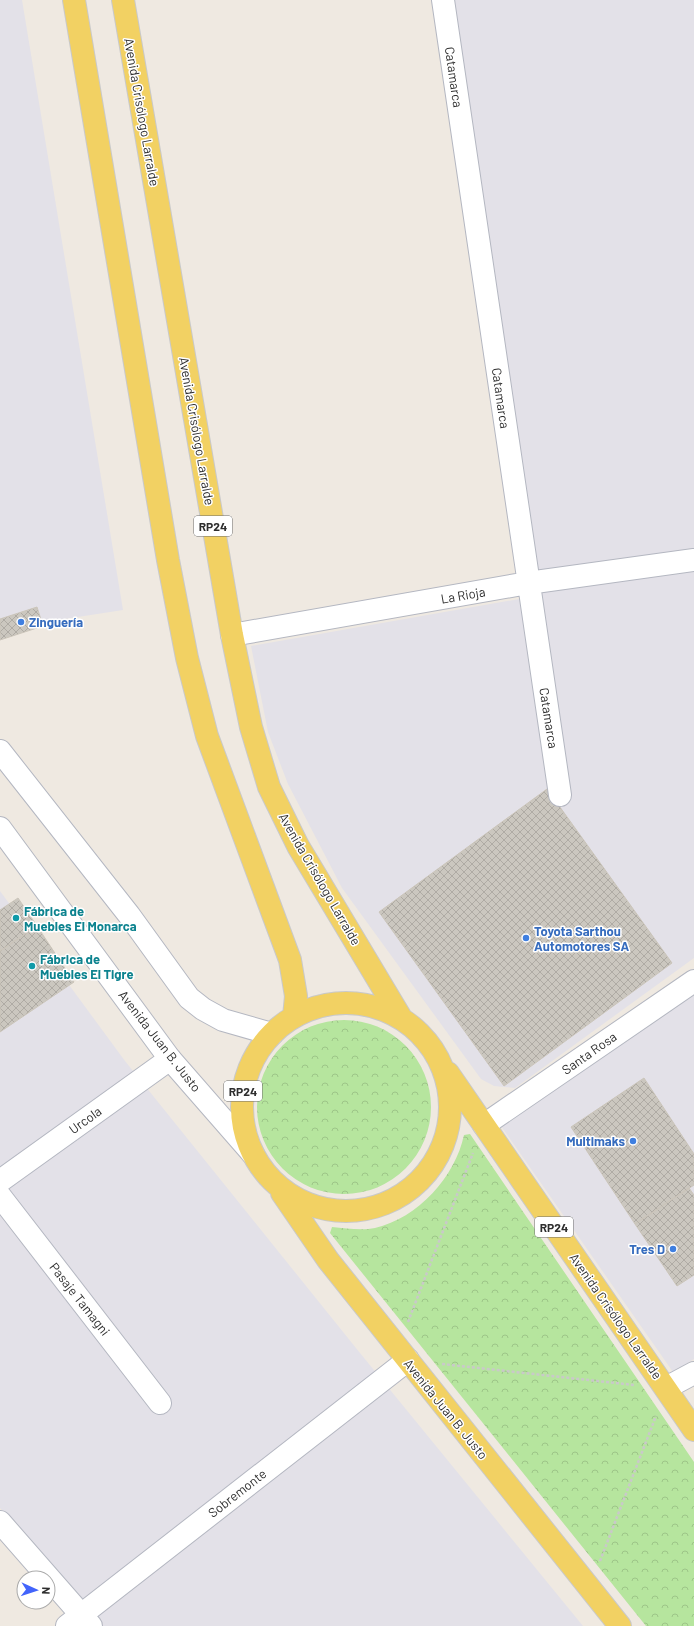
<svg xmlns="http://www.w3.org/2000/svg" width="694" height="1626" font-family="Barlow,sans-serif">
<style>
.industrial{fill:#e3e1e8}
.forest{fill:url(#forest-crowns)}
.building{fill:url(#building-cross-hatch);stroke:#cbc5ba}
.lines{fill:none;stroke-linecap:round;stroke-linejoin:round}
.street-casing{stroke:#b4b7c1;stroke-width:24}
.secondary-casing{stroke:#b4b7c1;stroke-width:24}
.primary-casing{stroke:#c9c9c9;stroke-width:24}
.path{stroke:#c9c9c9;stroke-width:2.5;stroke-dasharray:3 2;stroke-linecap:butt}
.street{stroke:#fff;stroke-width:22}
.secondary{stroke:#fff;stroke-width:22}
.primary{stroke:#f2d163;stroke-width:22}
.shop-dot{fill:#3f7fe0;stroke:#fff;stroke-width:1.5}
.culture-dot{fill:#0f9aa8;stroke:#fff;stroke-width:1.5}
.labels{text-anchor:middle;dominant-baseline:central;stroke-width:3;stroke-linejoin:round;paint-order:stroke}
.shield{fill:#fff;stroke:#6d6d6d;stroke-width:1}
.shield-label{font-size:12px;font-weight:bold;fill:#2e2e2e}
.street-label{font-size:13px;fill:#2e2e2e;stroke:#fff}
.shop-label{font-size:13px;font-weight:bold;fill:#366cbe;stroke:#fff;text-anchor:start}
.culture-label{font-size:13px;font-weight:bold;fill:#0d838f;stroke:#fff;text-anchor:start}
</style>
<defs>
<pattern id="forest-crowns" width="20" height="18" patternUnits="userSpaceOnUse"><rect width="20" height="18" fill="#b6e59e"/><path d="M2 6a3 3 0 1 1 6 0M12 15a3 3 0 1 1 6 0" fill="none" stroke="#9dc588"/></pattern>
<pattern id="building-cross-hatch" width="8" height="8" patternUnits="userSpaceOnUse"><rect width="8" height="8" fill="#cbc7bf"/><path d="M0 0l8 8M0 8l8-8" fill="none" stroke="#afaba4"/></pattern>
</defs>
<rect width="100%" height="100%" fill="#efe9e1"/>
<path class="industrial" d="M0 0H22L123 610 0 629Z
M454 0H694V958L515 1088 494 1086 481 1079 342 888 288 784 268 732 251 646 542 595Z
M0 891 125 1061 360 1353 583 1626H103L0 1508Z
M694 991V1359L673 1372 501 1126Z"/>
<path class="forest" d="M257 1107a87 87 0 1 1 174 0a87 87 0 1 1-174 0Z
M470 1134 694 1462V1626H646L330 1233 332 1227C346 1228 361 1231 375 1228 418 1218 455 1177 464 1135Z"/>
<path class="building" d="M37 607 43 626 0 640V619Z
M547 789 672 963 504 1086 379 912Z
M18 898 37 926 0 951V910Z
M37 926 74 982 0 1032V951Z
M644 1078 694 1154V1185L635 1224 571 1127Z
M689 1188 694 1195V1275L677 1286 635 1224Z"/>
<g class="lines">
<g class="street-casing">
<path id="street" d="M443 0 560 795
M232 635 528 583 694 560
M484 1125 694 981
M0 1181 170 1059
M0 1196 160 1403
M666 1388 694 1373
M0 1522 91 1626"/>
</g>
<g class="secondary-casing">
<path id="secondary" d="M0 751 129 915 189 998 203 1009 223 1020 272 1034
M0 828 170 1059 253 1154
M67 1626 408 1360"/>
</g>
<g class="primary-casing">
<path id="primary" d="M74 0 168 560 187 658 207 736 290 960 296 996 294 1017
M123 0 232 635 251 727 269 787 298 846 401 1018
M242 1107a104 104 0 1 1 208 0a104 104 0 1 1-208 0Z
M448 1073 694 1430
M282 1193 328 1260 620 1626"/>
</g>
<path class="path" d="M408 1322 473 1153
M442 1364 634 1385
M600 1561 656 1416"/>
<use href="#street" class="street"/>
<use href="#secondary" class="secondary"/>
<use href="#primary" class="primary"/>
</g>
<g class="shop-dot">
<circle cx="21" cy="622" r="4"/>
<circle cx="526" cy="938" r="4"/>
<circle cx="633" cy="1141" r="4"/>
<circle cx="673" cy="1249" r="4"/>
</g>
<g class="culture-dot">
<circle cx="16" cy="918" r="4"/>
<circle cx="32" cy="966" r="4"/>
</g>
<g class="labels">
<g class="shield">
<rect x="194" y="516" width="38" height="20" rx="3"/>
<rect x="224" y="1081" width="38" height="20" rx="3"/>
<rect x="535" y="1217" width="38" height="20" rx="3"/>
</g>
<g class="shield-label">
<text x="213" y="526">RP24</text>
<text x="243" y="1091">RP24</text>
<text x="554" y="1227">RP24</text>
</g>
<g class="street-label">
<text transform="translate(454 77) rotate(82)">Catamarca</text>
<text transform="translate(142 112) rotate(80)">Avenida Crisólogo Larralde</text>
<text transform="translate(501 398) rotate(82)">Catamarca</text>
<text transform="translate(197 431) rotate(80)">Avenida Crisólogo Larralde</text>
<text transform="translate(463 595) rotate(-10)">La Rioja</text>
<text transform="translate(549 718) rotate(81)">Catamarca</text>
<text transform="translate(320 879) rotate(60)">Avenida Crisólogo Larralde</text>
<text transform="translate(160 1041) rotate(52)">Avenida Juan B. Justo</text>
<text transform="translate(589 1053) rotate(-35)">Santa Rosa</text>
<text transform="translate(85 1120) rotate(-36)">Urcola</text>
<text transform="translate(80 1299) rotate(52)">Pasaje Tamagni</text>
<text transform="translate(616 1316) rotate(55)">Avenida Crisólogo Larralde</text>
<text transform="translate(446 1409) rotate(51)">Avenida Juan B. Justo</text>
<text transform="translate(237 1493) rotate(-38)">Sobremonte</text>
</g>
<g class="shop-label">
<text x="29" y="622">Zinguería</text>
<text x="534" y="931">Toyota Sarthou<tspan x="534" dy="15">Automotores SA</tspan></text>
<text x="625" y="1141" text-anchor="end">Multimaks</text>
<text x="665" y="1249" text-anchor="end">Tres D</text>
</g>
<g class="culture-label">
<text x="24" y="911">Fábrica de<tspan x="24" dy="15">Muebles El Monarca</tspan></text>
<text x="40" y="959">Fábrica de<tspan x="40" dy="15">Muebles El Tigre</tspan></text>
</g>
</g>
<g transform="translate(36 1590) rotate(93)"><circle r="19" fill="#ffffff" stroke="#ababab"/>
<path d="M0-3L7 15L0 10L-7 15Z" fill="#4264fb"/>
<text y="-6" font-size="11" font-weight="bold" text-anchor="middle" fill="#2e2e2e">N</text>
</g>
</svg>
